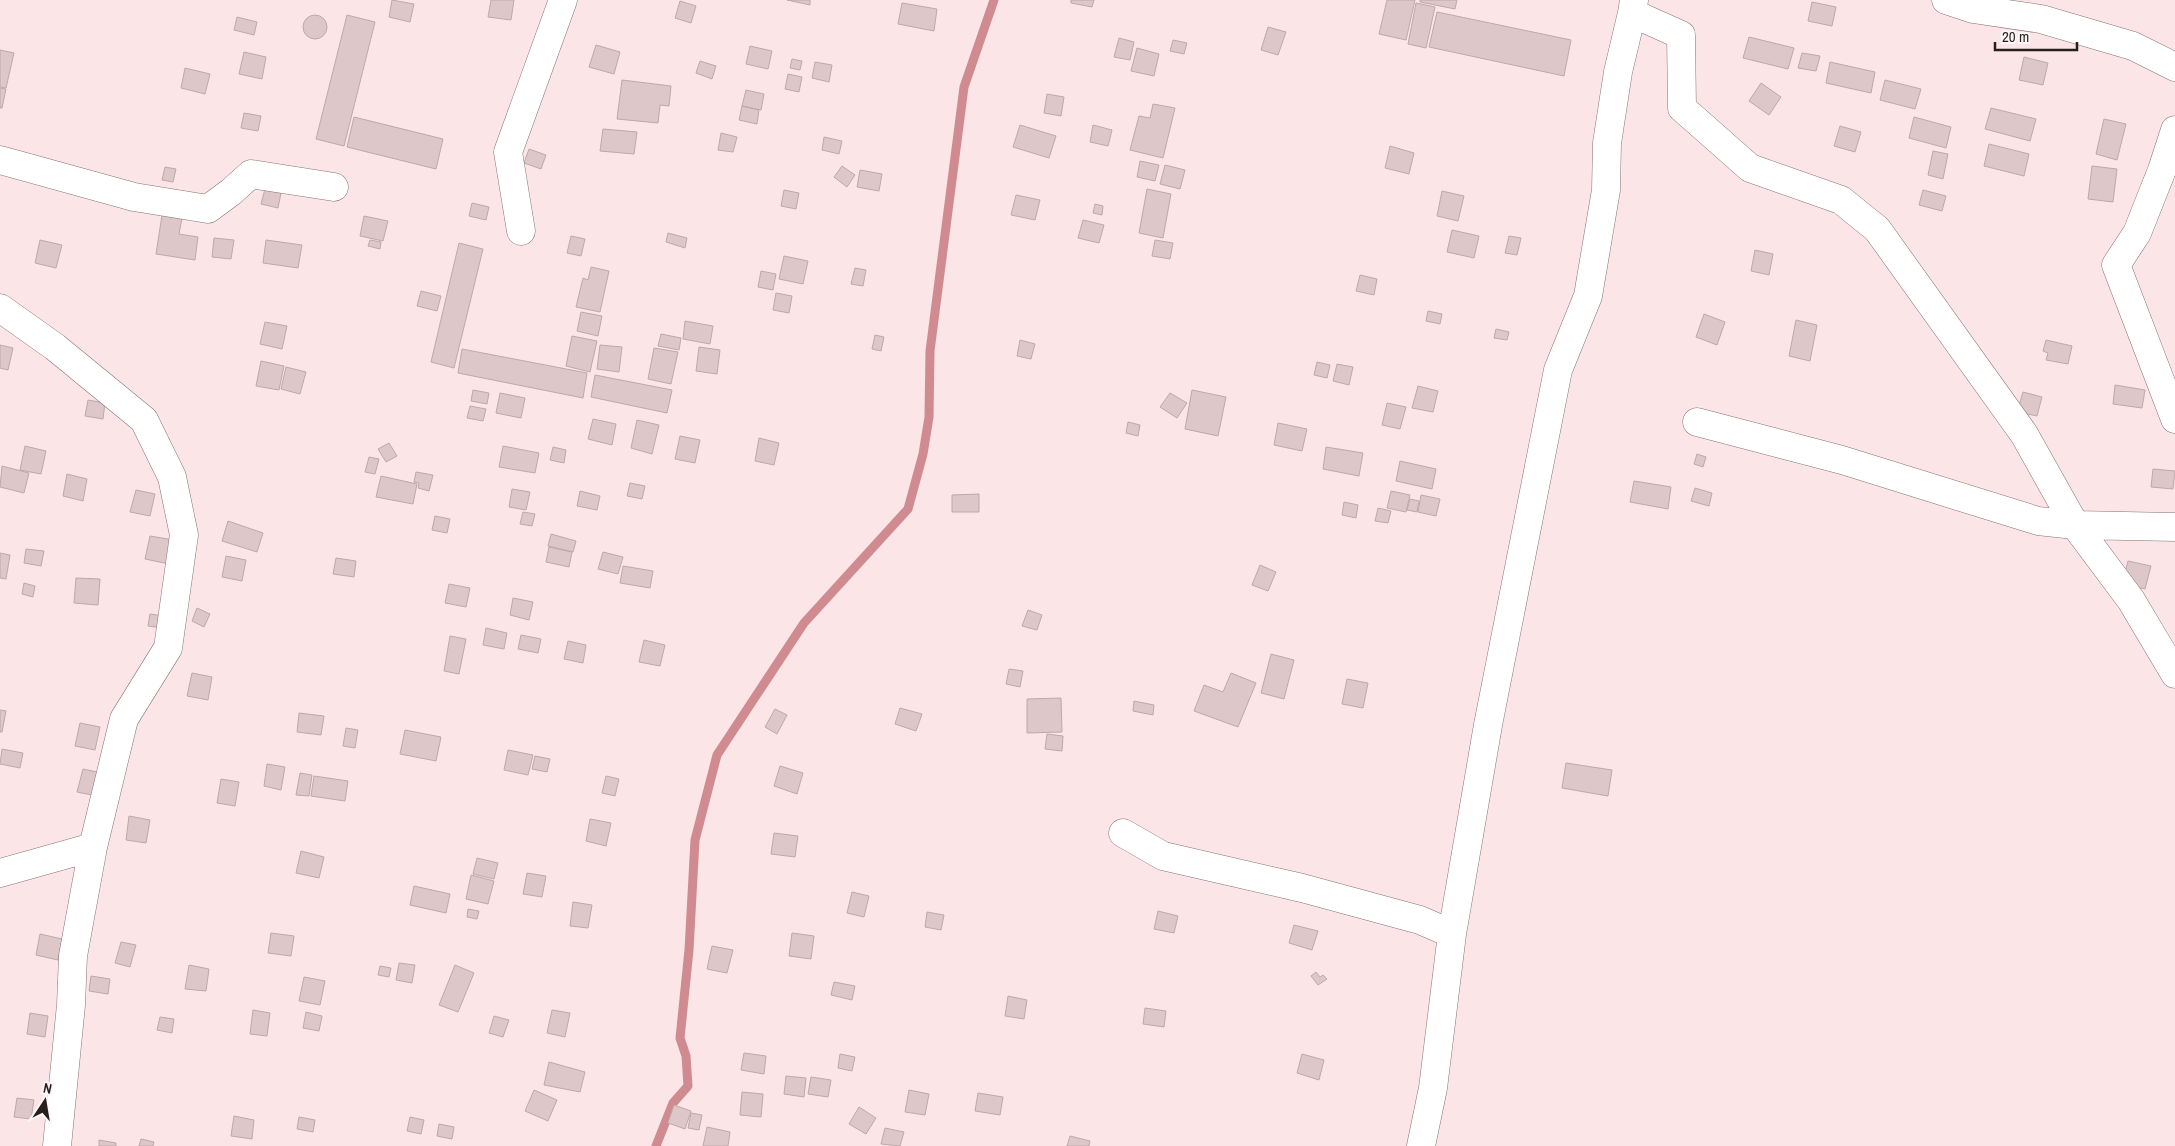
<svg xmlns="http://www.w3.org/2000/svg" width="2175" height="1146" font-family="'Archivo Narrow',sans-serif">
<style>
.lines{fill:none;stroke-linecap:round;stroke-linejoin:round}
.stream{stroke:#d08b90;stroke-width:9}
.building{fill:#ddc7c8;stroke:#bea9aa}
.street-casing{stroke:#877374;stroke-width:29}
.street{stroke:#fff;stroke-width:28}
</style>
<rect width="100%" height="100%" fill="#fbe5e6"/>
<g class="lines">
<path class="stream" d="M656 1146 673 1103 688 1086 686 1056 680 1038 689 950 695 840 717 755 804 623 908 509 923 454 929 417 930 351 964 87 994 0"/>
</g>
<path class="building" d="M392 0 414 4 410 22 389 17Z
M491 0H514L511 20 488 17Z
M787 0H810V5Z
M1071 0H1094L1092 7 1071 3Z
M1387 0H1415L1406 40 1379 34Z
M1420 0H1457L1455 9 1420 2Z
M680 1 696 6 691 23 675 18Z
M1812 2 1836 7 1832 26 1808 21Z
M902 3 937 9 934 31 898 24Z
M1416 3 1435 7 1426 48 1408 44Z
M1437 12 1571 40 1564 76 1429 47Z
M347 15 375 22 344 146 316 139Z
M303 27a12 12 0 1 1 24 0a12 12 0 1 1-24 0Z
M237 17 257 22 254 35 234 30Z
M1268 27 1286 32 1278 55 1261 50Z
M1749 37 1794 48 1788 69 1743 58Z
M1119 38 1134 42 1130 60 1114 57Z
M1173 40 1187 43 1184 54 1170 51Z
M596 45 620 52 614 74 589 67Z
M750 46 772 51 768 69 746 64Z
M1137 48 1159 54 1154 76 1131 71Z
M0 50 14 53 6 88 0 87Z
M244 52 266 57 262 79 239 74Z
M1802 53 1820 56 1816 71 1798 68Z
M2024 57 2048 63 2043 85 2019 80Z
M792 59 802 61 800 70 790 68Z
M700 61 716 66 712 79 696 73Z
M815 62 832 65 829 82 812 78Z
M1830 62 1875 72 1871 93 1826 83Z
M185 68 210 74 205 94 181 88Z
M788 74 802 77 799 92 785 89Z
M622 80 671 86 669 106 660 105 658 123 617 119Z
M1885 80 1921 89 1915 109 1880 100Z
M1761 83 1781 97 1769 115 1749 101Z
M0 88 6 89 2 108H0Z
M746 90 764 94 761 110 742 106Z
M1047 94 1064 97 1061 116 1044 113Z
M1153 104 1175 108 1163 158 1130 150 1139 116 1150 118Z
M742 106 759 110 757 124 739 120Z
M1991 108 2036 119 2030 141 1985 129Z
M244 113 261 116 258 131 241 128Z
M354 117 443 139 436 169 347 147Z
M1914 117 1951 127 1946 148 1909 138Z
M2104 119 2126 124 2117 160 2096 154Z
M1020 125 1056 136 1049 158 1013 147Z
M1093 125 1112 130 1108 146 1090 142Z
M1840 126 1861 132 1855 152 1834 146Z
M603 129 637 132 634 154 600 151Z
M721 133 737 137 733 152 718 150Z
M824 137 842 141 839 154 822 150Z
M1989 144 2029 154 2024 176 1984 166Z
M1390 146 1414 153 1409 174 1385 168Z
M529 149 546 155 541 169 524 163Z
M1933 151 1948 154 1943 179 1928 175Z
M1140 161 1159 165 1155 181 1137 177Z
M1165 165 1185 170 1180 189 1160 184Z
M842 166 855 175 847 187 834 177Z
M2092 166 2117 169 2113 202 2088 199Z
M165 167 176 169 173 182 162 180Z
M860 170 882 174 879 191 857 187Z
M265 189 281 193 278 208 261 204Z
M1147 189 1171 194 1163 238 1139 233Z
M784 190 799 193 796 209 781 206Z
M1923 190 1946 196 1942 211 1919 205Z
M1442 191 1464 196 1458 221 1437 216Z
M1016 195 1040 200 1035 220 1011 215Z
M472 203 489 207 486 220 469 216Z
M1095 204 1103 206 1102 215 1093 213Z
M162 215 182 218 179 234 198 237 195 260 156 254Z
M364 216 388 221 383 241 360 236Z
M1083 220 1104 225 1099 243 1078 238Z
M1452 230 1479 236 1474 258 1447 252Z
M668 233 687 238 685 248 666 242Z
M571 236 585 239 581 256 567 253Z
M1509 236 1521 238 1517 255 1505 253Z
M214 238 234 240 231 259 212 257Z
M40 240 62 245 56 268 35 263Z
M266 240 302 245 298 268 263 263Z
M370 240 381 242 380 249 368 246Z
M1155 240 1173 243 1170 259 1152 256Z
M459 243 483 249 454 368 431 362Z
M1755 250 1773 254 1769 275 1751 271Z
M784 256 808 261 803 284 779 279Z
M591 267 609 271 600 312 576 307 583 278 588 280Z
M855 268 866 270 863 286 851 284Z
M761 271 776 274 773 290 758 287Z
M1360 275 1377 279 1374 295 1356 291Z
M421 291 441 296 437 311 417 306Z
M776 293 792 296 789 313 773 310Z
M1428 311 1442 314 1440 324 1426 321Z
M581 312 602 316 598 336 577 331Z
M1704 314 1725 322 1717 345 1696 337Z
M1796 320 1817 325 1810 361 1789 356Z
M685 321 713 326 710 344 683 339Z
M265 322 287 326 282 349 260 344Z
M1496 329 1509 332 1507 340 1494 338Z
M661 334 681 338 679 350 658 346Z
M875 335 884 337 881 351 872 349Z
M572 336 597 341 590 372 566 366Z
M1020 340 1035 344 1031 359 1017 356Z
M2046 340 2072 346 2068 364 2046 360 2048 353 2043 351Z
M0 345 13 348 8 370 0 368Z
M600 345 622 347 619 372 597 369Z
M699 347 720 350 717 374 696 371Z
M654 348 678 352 671 384 648 379Z
M462 349 587 373 583 398 458 373Z
M261 361 284 366 279 390 256 386Z
M1317 362 1330 365 1327 378 1314 375Z
M1337 364 1353 367 1349 385 1333 381Z
M286 367 306 372 300 394 281 389Z
M595 375 672 390 667 413 591 397Z
M2115 385 2145 390 2142 408 2113 404Z
M1418 386 1438 391 1433 412 1412 408Z
M473 390 489 393 487 404 471 401Z
M1192 390 1226 397 1218 436 1185 429Z
M2023 392 2042 397 2037 416 2017 412Z
M500 393 525 398 521 418 496 413Z
M1170 393 1187 403 1177 418 1160 407Z
M88 400 105 403 103 419 85 416Z
M1387 403 1406 407 1400 429 1382 425Z
M470 406 486 409 483 421 467 418Z
M593 419 616 424 612 445 588 439Z
M637 420 659 425 652 454 631 448Z
M1128 422 1140 425 1138 436 1126 433Z
M1278 423 1307 429 1302 451 1274 445Z
M680 436 700 440 695 463 675 459Z
M759 438 779 443 774 465 755 461Z
M389 443 397 456 386 462 378 449Z
M25 446 46 451 41 474 20 470Z
M503 446 539 453 535 473 499 467Z
M553 447 566 450 564 463 550 460Z
M1326 447 1363 453 1359 476 1323 469Z
M1697 454 1706 457 1703 467 1694 464Z
M369 457 379 459 375 474 365 472Z
M1400 461 1436 469 1432 489 1396 481Z
M2 466 29 473 24 493 0 487Z
M2153 469 2175 471 2173 489 2151 487Z
M416 472 433 475 429 491 418 488 419 483 414 482Z
M67 474 87 479 83 501 63 496Z
M381 476 417 484 413 504 376 497Z
M1634 481 1671 487 1668 509 1630 502Z
M630 483 645 486 642 499 627 496Z
M1695 488 1712 493 1709 506 1691 501Z
M512 489 530 492 526 510 509 507Z
M136 490 155 494 150 516 130 512Z
M580 491 600 496 597 510 577 506Z
M1391 491 1410 495 1406 512 1387 508Z
M979 494V512H952V495Z
M1421 495 1440 499 1436 516 1418 512Z
M1410 499 1419 501 1417 512 1407 510Z
M1344 502 1358 505 1356 518 1342 515Z
M1378 508 1391 511 1388 523 1375 521Z
M523 512 535 514 532 526 520 524Z
M435 516 450 519 447 533 432 530Z
M228 521 263 533 257 552 222 541Z
M551 534 576 541 573 552 548 546Z
M150 536 174 540 169 564 145 559Z
M549 547 572 552 569 567 546 562Z
M26 549 44 551 41 566 24 563Z
M603 552 623 557 618 574 598 569Z
M0 553 10 555 6 579 0 578Z
M226 556 246 560 242 581 222 577Z
M336 558 356 561 354 577 333 574Z
M2128 561 2151 566 2145 589 2122 584Z
M1260 565 1276 572 1268 591 1252 585Z
M623 566 653 571 650 588 620 583Z
M76 578 100 579 98 605 74 603Z
M24 583 35 586 33 597 22 594Z
M449 584 470 588 466 607 445 603Z
M513 598 533 602 529 620 510 615Z
M197 608 210 614 204 627 192 621Z
M1028 610 1042 615 1037 630 1022 626Z
M150 614 164 616 162 628 148 626Z
M486 628 507 633 504 649 483 645Z
M521 635 541 639 538 653 518 649Z
M450 636 466 639 459 674 444 671Z
M644 640 665 645 660 666 639 662Z
M568 641 586 645 583 663 564 659Z
M1271 654 1294 660 1284 699 1261 693Z
M1009 669 1023 671 1020 687 1006 684Z
M192 673 212 677 208 700 187 696Z
M1231 673 1256 683 1238 727 1194 711 1204 685 1223 692Z
M1347 679 1368 683 1363 708 1342 704Z
M1061 698 1062 732 1027 733V699Z
M1134 701 1154 705 1153 715 1133 711Z
M900 708 922 714 916 731 895 724Z
M775 709 787 715 777 734 765 727Z
M0 710 6 711 2 732H0Z
M299 713 324 716 321 735 297 732Z
M80 723 100 727 95 750 75 746Z
M346 728 358 730 355 748 343 746Z
M405 730 441 737 436 761 400 754Z
M1047 734 1063 736 1062 751 1045 749Z
M2 749 23 753 20 768 0 764Z
M508 750 533 755 528 775 504 770Z
M535 756 550 759 547 772 532 769Z
M1566 763 1612 770 1608 796 1562 788Z
M267 764 285 767 281 790 264 786Z
M780 766 803 773 797 794 774 786Z
M83 769 102 773 97 796 77 792Z
M300 773 312 775 309 796 296 795Z
M314 776 348 781 345 801 311 796Z
M606 776 619 779 615 796 602 793Z
M221 779 239 782 235 806 217 803Z
M129 816 150 820 146 843 126 840Z
M590 819 611 823 606 846 586 841Z
M774 833 798 836 795 857 771 854Z
M301 851 324 857 319 878 296 873Z
M477 858 498 863 494 879 473 874Z
M527 873 546 876 542 897 523 894Z
M471 875 494 881 488 904 466 899Z
M414 886 450 894 446 913 410 905Z
M852 892 869 896 864 917 847 913Z
M573 902 592 905 588 928 570 926Z
M468 909 479 911 477 919 467 917Z
M1158 911 1178 916 1174 933 1154 929Z
M927 912 944 915 941 930 925 927Z
M1294 925 1318 931 1312 950 1289 943Z
M271 933 294 936 291 956 268 953Z
M792 933 814 936 811 959 789 956Z
M40 934 62 939 58 960 36 955Z
M121 942 136 945 130 967 115 963Z
M712 946 733 950 727 973 707 969Z
M399 963 415 965 412 983 396 980Z
M189 965 209 969 206 991 185 989Z
M455 965 474 973 458 1012 439 1005Z
M380 966 391 968 389 977 378 975Z
M1316 972 1320 977 1323 975 1327 979 1318 985 1311 976Z
M91 976 110 979 108 994 89 991Z
M304 977 325 981 320 1005 299 1001Z
M834 982 855 986 852 1000 831 995Z
M1008 996 1027 1000 1024 1019 1005 1016Z
M1145 1008 1166 1011 1164 1027 1143 1024Z
M253 1010 270 1013 267 1036 250 1034Z
M552 1010 570 1013 565 1037 547 1033Z
M306 1012 322 1016 319 1031 303 1028Z
M30 1013 48 1016 45 1037 27 1034Z
M494 1016 509 1020 503 1037 489 1033Z
M160 1017 174 1019 172 1033 157 1030Z
M744 1053 766 1056 764 1074 741 1070Z
M840 1054 855 1057 852 1071 838 1068Z
M1302 1054 1324 1060 1319 1080 1297 1073Z
M549 1062 585 1072 580 1092 544 1085Z
M786 1076 806 1078 804 1097 784 1094Z
M811 1077 831 1080 828 1097 808 1094Z
M534 1090 557 1100 548 1121 525 1111Z
M909 1090 929 1094 925 1115 905 1112Z
M742 1092 763 1094 761 1117 740 1115Z
M978 1093 1003 1097 1000 1115 975 1111Z
M17 1098 34 1100 31 1119 14 1117Z
M674 1105 691 1111 685 1129 668 1123Z
M859 1107 876 1118 866 1134 849 1124Z
M691 1113 702 1115 699 1130 688 1128Z
M234 1116 254 1120 252 1139 231 1136Z
M299 1117 315 1120 313 1132 297 1129Z
M410 1117 424 1120 421 1134 407 1131Z
M439 1124 454 1127 452 1139 437 1136Z
M707 1127 730 1132 728 1146H703Z
M885 1128 904 1132 900 1146 881 1144Z
M1070 1136 1090 1141 1089 1146H1067Z
M141 1139 154 1142 153 1146H139Z
M99 1140 116 1143V1146H99Z"/>
<g class="lines">
<g class="street-casing">
<path id="street" d="M1946 0 1973 9 2041 19 2133 46 2175 67
M1632 13 1681 35 1682 108 1750 168 1841 200 1877 229 2024 434 2075 525 2131 600 2175 674
M2175 130 2162 170 2137 233 2116 265 2175 419
M0 160 134 197 208 209 231 192 251 174 334 187
M521 231 508 152 563 0
M0 308 55 347 144 420 172 477 184 535 168 648 124 719 93 847 73 956 71 1005 57 1146
M1697 422 1842 460 2038 521 2075 525 2175 527
M1123 833 1163 856 1302 888 1420 920 1452 934
M0 873 93 847
M1421 1146 1433 1088 1452 934 1488 725 1558 370 1588 296 1606 190 1607 143 1618 72 1632 13 1634 0"/>
</g>
<use href="#street" class="street"/>
</g>
<g transform="translate(45 1101) rotate(12)" stroke="#fcf7f7" stroke-width="4" paint-order="stroke">
<path d="M0-4L9 19L0 12L-9 19Z" fill="#271f1f"/>
<text y="-8" font-size="14" font-weight="bold" text-anchor="middle" fill="#271f1f">N</text>
</g>
<path d="M1995 42v8h82v-8" fill="none" stroke="#271f1f" stroke-width="2.5"/>
<text x="2002" y="42" font-size="15" fill="#271f1f" stroke="#fcf7f7" stroke-width="4" paint-order="stroke">20 m</text>
</svg>
